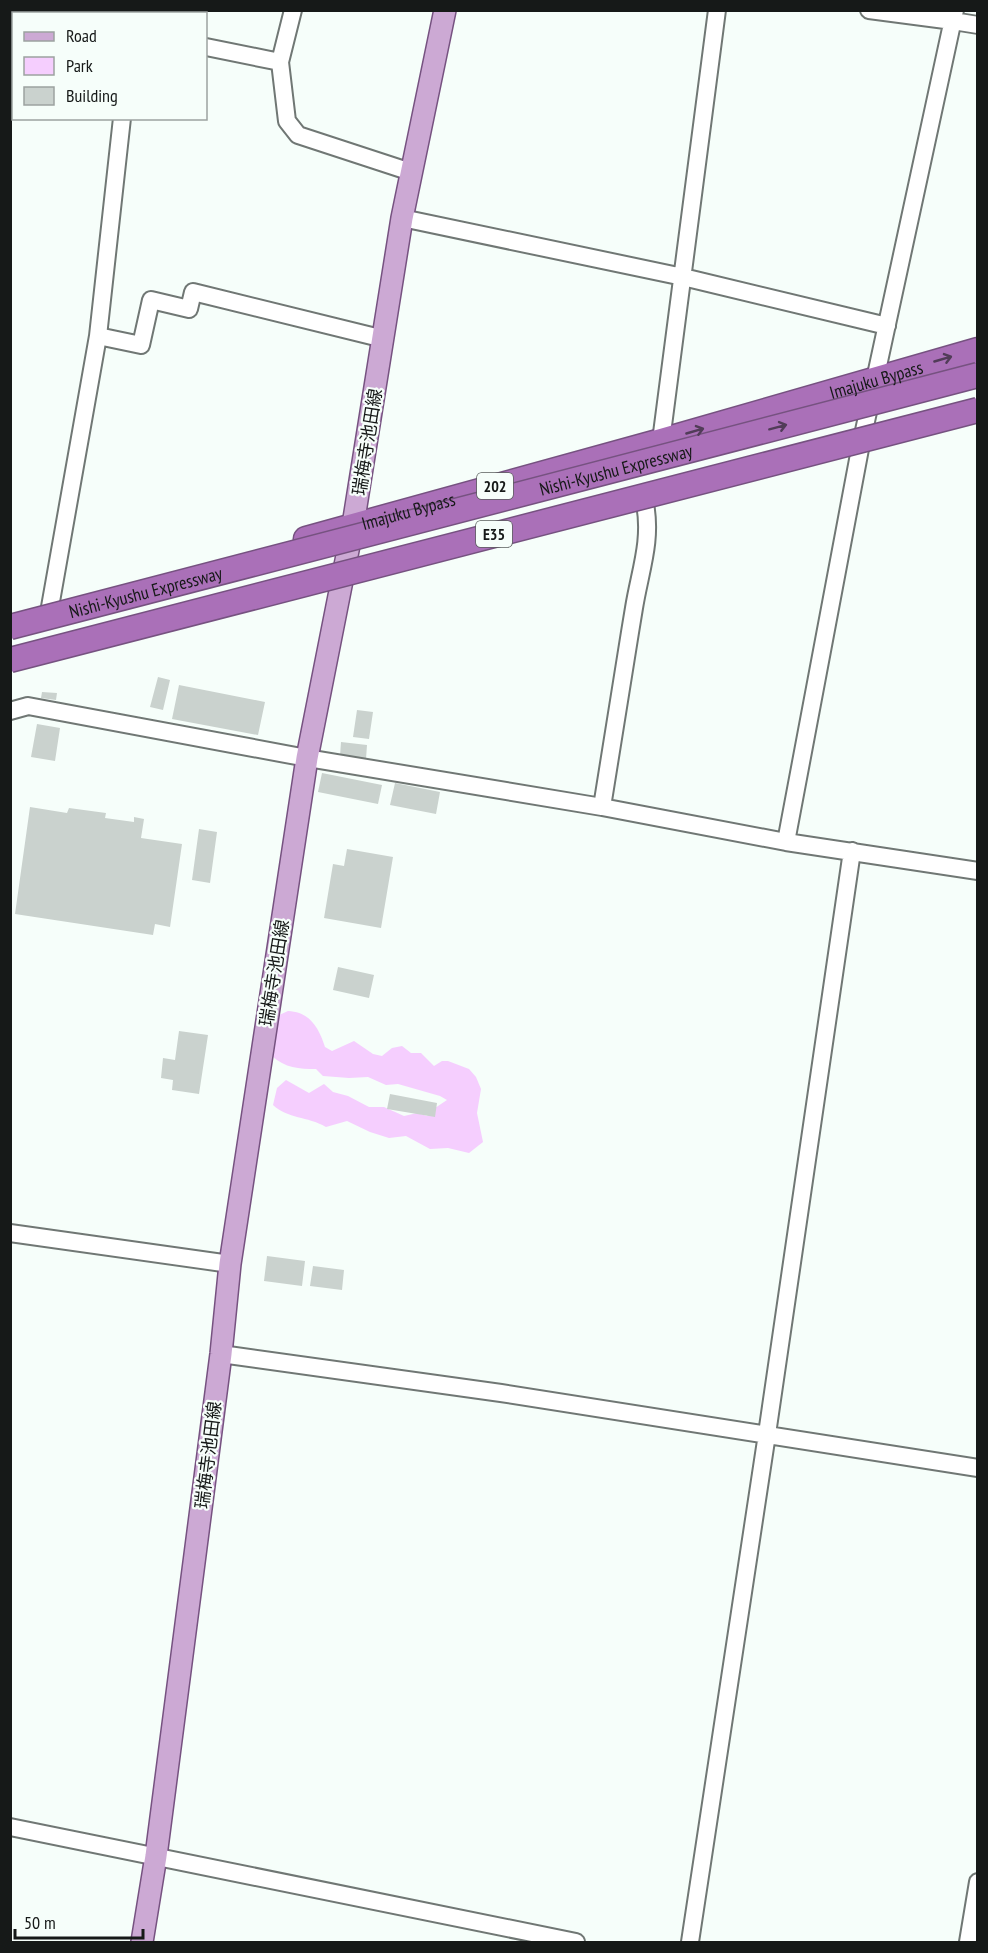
<svg xmlns="http://www.w3.org/2000/svg" width="988" height="1953" font-family="'PT Sans Narrow','Noto Sans JP',sans-serif">
<style>
.green{fill:#f5cefe}
.building{fill:#cad2ce}
.lines{fill:none;stroke-linecap:round;stroke-linejoin:round}
.minor-casing{stroke:#707774;stroke-width:20}
.major-casing{stroke:#765280;stroke-width:24}
.highway-casing{stroke:#765280;stroke-width:27}
.minor{stroke:#fff;stroke-width:16}
.major{stroke:#cca9d4;stroke-width:21}
.highway{stroke:#aa70b8;stroke-width:24}
.highway-bridge-casing{stroke:#765280;stroke-width:27;stroke-linecap:butt}
.highway-bridge{stroke:#aa70b8;stroke-width:24}
.oneway{stroke:#513c58}
.labels{text-anchor:middle;dominant-baseline:central;stroke-width:4.5;stroke-linejoin:round;paint-order:stroke}
.shield{fill:#f6fefa;stroke:#595e5c;stroke-width:1.5}
.shield-label{font-size:16px;font-weight:bold;fill:#161918}
.street-label{font-size:18px;fill:#161918;stroke:#f6fefa}
</style>
<rect width="100%" height="100%" fill="#f6fefa"/>
<path class="green" d="M288 1011C310 1012 319 1028 325 1047L332 1051 354 1041 373 1054 382 1056 392 1048 402 1046 411 1053H421L434 1066 442 1061H448L469 1069 476 1077 481 1089 477 1113 483 1142 469 1153 448 1148 430 1149 406 1136 389 1138 370 1132 347 1121 326 1127C307 1116 288 1119 273 1105L277 1088 286 1080 309 1093 324 1084 333 1092 348 1096 369 1107H384L404 1116 417 1113 427 1116 432 1110 447 1100 440 1096 398 1084 386 1085 368 1077 349 1078 323 1076 316 1069C299 1069 285 1068 272 1056L277 1016Z"/>
<path class="building" d="M158 677 170 680 163 710 150 707Z
M179 685 265 702 258 735 172 719Z
M42 692 57 693 56 700 41 698Z
M357 710 373 712 369 739 353 737Z
M37 724 60 728 55 761 31 757Z
M341 742 367 745 366 759 340 756Z
M322 773 382 785 378 804 318 792Z
M395 783 440 792 436 814 390 805Z
M30 807 67 813 69 808 106 813 105 818 134 822V817L144 819 141 838 182 844 170 927 155 924 153 935 15 914Z
M199 829 217 832 210 883 192 880Z
M347 849 393 857 381 928 324 918 333 864 344 866Z
M338 967 374 975 369 998 333 990Z
M179 1031 208 1035 199 1094 172 1090 173 1080 161 1078 163 1058 175 1060Z
M390 1094 437 1103 435 1117 387 1109Z
M267 1256 305 1261 302 1286 264 1281Z
M313 1266 344 1270 342 1290 310 1286Z"/>
<g class="lines">
<g class="minor-casing">
<path id="minor" d="M13 10 29 14
M293 10 280 62 287 121 298 135 411 172
M869 10 953 21 978 25
M135 14V10
M206 47 280 62
M402 218 683 277 887 326
M98 336 141 345 151 300 189 309 193 292 384 339
M661 441 717 10
M50 607 98 336 122 118
M10 711 28 706 307 758 602 807 786 842 978 871
M602 807C613 740 623 674 634 608 640 571 652 541 645 504
M786 842 860 449 955 10
M10 1233 230 1264
M221 1354 501 1393 978 1468
M10 1827 576 1942
M690 1942 767 1434 852 851
M968 1942 978 1882"/>
</g>
<g class="major-casing">
<path id="major" d="M142 1942 156 1856 221 1354 230 1264 307 758 353 525 402 218 445 10"/>
</g>
<g class="highway-casing">
<g id="highway">
<path id="s1" d="M306 539 661 441 978 350"/>
</g>
</g>
<use href="#minor" class="minor"/>
<use href="#major" class="major"/>
<use href="#highway" class="highway"/>
<g class="highway-bridge-casing">
<g id="highway-bridge">
<path id="s2" d="M10 627 978 375"/>
<path d="M10 660 978 410"/>
</g>
</g>
<use href="#highway-bridge" class="highway-bridge"/>
</g>
<defs><path id="oneway-shaft" d="M-6 0H5M1.5-3L5.5 0L1.5 3" fill="none" stroke-width="1.6" stroke-linecap="round" stroke-linejoin="round" transform="scale(1.5)"/></defs>
<g class="oneway">
<use href="#oneway-shaft" transform="translate(943 359) rotate(-16)"/>
<use href="#oneway-shaft" transform="translate(778 427) rotate(-15)"/>
<use href="#oneway-shaft" transform="translate(695 431) rotate(-16)"/>
</g>
<g class="labels">
<g class="shield">
<rect x="477" y="473" width="36" height="26" rx="4.5"/>
<rect x="476" y="521" width="36" height="26" rx="4.5"/>
</g>
<g class="shield-label">
<text x="495" y="486">202</text>
<text x="494" y="534">E35</text>
</g>
<g class="street-label">
<text stroke="none"><textPath href="#s1" startOffset="592">Imajuku Bypass</textPath></text>
<text transform="translate(367 442) rotate(-81)">瑞梅寺池田線</text>
<text stroke="none"><textPath href="#s2" startOffset="626">Nishi-Kyushu Expressway</textPath></text>
<text stroke="none"><textPath href="#s1" startOffset="106">Imajuku Bypass</textPath></text>
<text stroke="none"><textPath href="#s2" startOffset="140">Nishi-Kyushu Expressway</textPath></text>
<text transform="translate(274 973) rotate(-81)">瑞梅寺池田線</text>
<text transform="translate(208 1455) rotate(-83)">瑞梅寺池田線</text>
</g>
</g>
<rect width="988" height="1953" fill="none" stroke="#161918" stroke-width="24"/>
<rect x="12" y="12" width="195" height="108" fill="#f6fefa" stroke="#9ca2a0" stroke-width="1.5"/>
<rect x="24" y="32" width="30" height="9" fill="#cca9d4" stroke="#9ca2a0" stroke-width="1.5"/>
<text x="66" y="42" font-size="18" fill="#161918">Road</text>
<rect x="24" y="57" width="30" height="18" fill="#f5cefe" stroke="#9ca2a0" stroke-width="1.5"/>
<text x="66" y="72" font-size="18" fill="#161918">Park</text>
<rect x="24" y="87" width="30" height="18" fill="#cad2ce" stroke="#9ca2a0" stroke-width="1.5"/>
<text x="66" y="102" font-size="18" fill="#161918">Building</text>
<path d="M15 1929v9h128v-9" fill="none" stroke="#161918" stroke-width="3"/>
<text x="24" y="1929" font-size="18" fill="#161918" stroke="#f6fefa" stroke-width="4.5" paint-order="stroke">50 m</text>
</svg>
